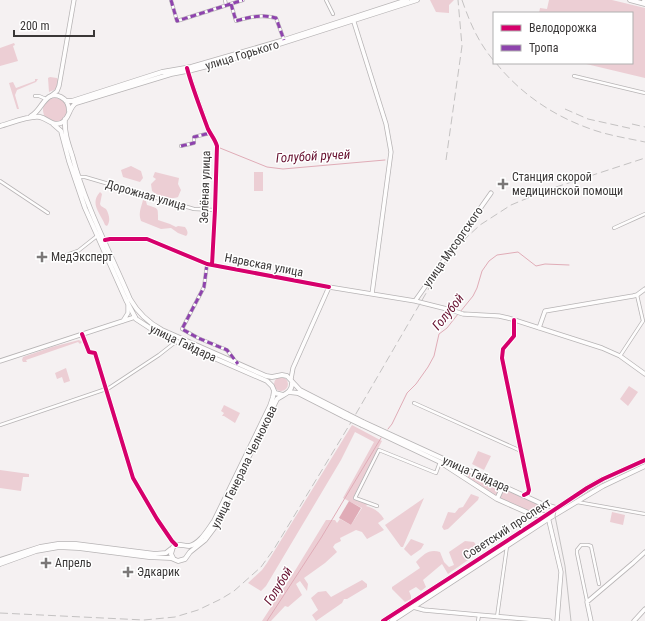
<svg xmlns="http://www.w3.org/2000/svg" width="645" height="621" font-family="'Roboto Condensed',sans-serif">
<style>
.green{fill:#ecced4}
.water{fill:#e0acb7}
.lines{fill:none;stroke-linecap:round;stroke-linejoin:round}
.stream{stroke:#e0acb7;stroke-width:1}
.street-casing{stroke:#b7b4b5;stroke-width:4}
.secondary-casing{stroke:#b7b4b5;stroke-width:5}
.primary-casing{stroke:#b7b4b5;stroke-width:5.5}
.street{stroke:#fefdfd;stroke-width:2.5}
.secondary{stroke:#fefdfd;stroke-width:3.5}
.primary{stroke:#fefdfd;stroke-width:4}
.tram{stroke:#c4c2c2;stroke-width:1}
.rail{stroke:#c4c2c2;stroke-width:1;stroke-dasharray:8 4;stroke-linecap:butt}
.primary-bridge-casing{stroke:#b7b4b5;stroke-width:5.5;stroke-linecap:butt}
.primary-bridge{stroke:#fefdfd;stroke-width:4}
.quiet{stroke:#8e44ad;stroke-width:3;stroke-dasharray:6 3;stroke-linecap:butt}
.cycleway-casing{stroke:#fff;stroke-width:6}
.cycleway{stroke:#d6006c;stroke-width:4}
.poi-dot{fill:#7b7878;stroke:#fff;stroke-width:1.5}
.labels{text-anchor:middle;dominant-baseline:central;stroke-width:3;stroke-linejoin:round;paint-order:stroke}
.street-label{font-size:12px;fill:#3a3737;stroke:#fff}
.poi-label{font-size:12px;fill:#3a3737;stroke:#fff;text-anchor:start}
.water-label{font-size:13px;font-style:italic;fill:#660f2e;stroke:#fff}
</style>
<rect width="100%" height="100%" fill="#f5f1f2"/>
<path class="green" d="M430 0H454L449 5V13L436 12Z
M549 0H612L645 8V78L582 63H632V13H539L540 8 547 9Z
M14 43 15 45 13 46 18 61 0 66V48Z
M50 77 57 78 58 80 56 89 49 92 48 78Z
M35 79H38L36 82 17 90 15 95 19 109H17L9 83 13 82 16 88 35 81Z
M43 110a12 12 0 1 1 24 0a12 12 0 1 1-24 0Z
M131 166 141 171 143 178 140 182 123 177 121 170Z
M155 172 179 178 178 184 181 190 178 197C171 200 158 196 152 191L151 184 156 179 153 177Z
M254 172H263V191H254Z
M100 192 102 194 100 204 101 206 106 209C109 214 111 221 107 226L105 225C101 214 89 204 100 192Z
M143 200 146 201 147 205C159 209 158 207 158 220L170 224 176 227 178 226 185 227C187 230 189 233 186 236L178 233 171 228 161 229 141 221C138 213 141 208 143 200Z
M79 340 82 342 80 344 78 342 26 360 27 362H23L22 360 23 357 52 347Z
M66 368 70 381 64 383 62 377 57 379 55 373Z
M274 384a7 7 0 1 1 14 0a7 7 0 1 1-14 0Z
M629 386 638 392 628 406 620 399Z
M224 405 240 413 235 423 224 416H222L224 413 221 411Z
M352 425 382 441 353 498 368 504 366 506C374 508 380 512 384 519L378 523 384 530 367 539 362 532 356 530 340 538 341 541 335 544 333 547 337 552 325 563 304 578 308 584 307 591 300 581 296 584 302 595 288 607 285 606 271 621H262L296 569 326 520H335L337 523 340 519 351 525 362 508 343 498 374 442 355 432 341 460 266 586 261 591 248 583 262 570 267 563Z
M478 451 491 456 484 470 472 464Z
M450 464 499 486 500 489 497 495 494 496 449 466Z
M0 470 29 474V477H23L21 491 0 488Z
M503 489 541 506 543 508 539 513H530L499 498Z
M471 494 479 497 478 500 448 529 444 530 442 527 448 512 455 513 459 508 463 507Z
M424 498 403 547H401L385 525Z
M612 512 625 515 623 525 610 522Z
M411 539 424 544 421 549 411 556 404 549Z
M465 541 474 542 480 551 478 553 448 574 442 564 423 580 426 587 421 591 416 587 409 591 411 596V599L405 602 392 589V587L420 568 416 562C424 554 429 549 440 552L444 562 449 567 454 565 449 552Z
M362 580 367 584V587L347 599H344L342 603 316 621 312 615 318 610 311 598 318 592 326 591 331 597Z"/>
<path class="water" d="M349 501 361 508 351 525 339 518Z"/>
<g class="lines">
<path class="stream" d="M220 148 267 167 283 169 385 160
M460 312 473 296 477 288 482 271 489 261 497 255 518 252 536 266 545 264 569 265
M388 429 392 424 407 393 416 384 428 367 434 356 439 334 447 328 458 314
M267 621 321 538 381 438"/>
<g class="street-casing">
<path id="street" d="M171 0 177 21 243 0
M225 0 226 5
M326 0 333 14
M231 4 236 21C250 17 262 14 276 18L284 40
M574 76 645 93
M35 96H39L46 99
M181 146 194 143V137L210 133
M79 177H85L194 209 215 210
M0 181 48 213
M614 228 645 214
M58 258 78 251 97 236
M207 264 204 287 182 329 198 338 227 350 235 361
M620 356 643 321 637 295
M414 403 521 451
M0 425 109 388 159 355 173 344 175 341
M577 502 645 514
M377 506 355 498 379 450 436 473 440 462
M587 601 577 553V550L581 545H588L591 546 599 584
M497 617 507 546
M478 621 479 615"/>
</g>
<g class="secondary-casing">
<path id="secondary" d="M353 19 386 124 391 152 372 294
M187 68C193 88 201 109 208 129 211 135 215 139 217 146L215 210 212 265
M51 96 57 91 59 86 74 0
M105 240 110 239H147L207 264 329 287 415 301 451 310 463 314 499 316 508 318 602 348 620 356 645 374
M415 301 491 193
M514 320V336L503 349 502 358 529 490 528 493 524 495
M123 321 128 313V306
M539 328 545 311 633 296 637 295 645 289
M82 334 89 352 95 353 133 478 157 519 172 541 176 545
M0 361 135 317
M291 379 293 368 329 287
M546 515 549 521 561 572 557 621
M413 607 424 610 479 615 550 621
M591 621 587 602 633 563 645 552
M634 621 645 609"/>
</g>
<g class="primary-casing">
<path id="primary" d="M630 0 645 4
M644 0H645
M66 101H72L162 72 191 67 284 40 407 0
M31 116C42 111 45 89 61 97 67 100 69 105 69 111
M65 119C64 132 68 143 72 155 85 205 110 252 130 299 138 313 149 323 162 330L266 376 272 377 282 375 287 376 300 390 347 414
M53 124 61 131 69 161 85 208 126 300 136 319 159 334 267 381 272 386 275 393 283 395
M0 126C11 123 30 115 40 117 48 119 52 126 61 123 70 119 68 108 76 103L171 74 192 70 223 62 417 0
M289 392 298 393 345 417
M363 422 542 504 556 508
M362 425 440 462 497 499 533 515H546
M497 499 503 486
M173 558 171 554 173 547 176 545C180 544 185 546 189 546 200 544 208 529 214 521L270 406 273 397 274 391
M0 560 40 547 58 544H76L155 554 166 553 171 549
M0 564 36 551 59 547 79 548 149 557 171 558 178 561 185 559 190 552 205 540 214 528 277 399C284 394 292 393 292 383
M383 621 536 522 587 488 603 479 645 460
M392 621 548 519 603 486 645 466"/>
</g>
<use href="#street" class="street"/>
<use href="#secondary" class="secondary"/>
<use href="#primary" class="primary"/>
<path class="tram" d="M571 621 565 566 555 516 556 511 606 480 645 463"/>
<path class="rail" d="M462 0C470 23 478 42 494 61
M496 63C520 93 552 115 588 128 606 135 626 138 645 142
M565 109 588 119 633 129
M632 124 645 127
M446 160 462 46 458 0
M0 613 144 620 175 617 198 610 221 599 234 591 261 567 274 549 350 424 432 283 455 251 466 238 480 225 511 205 547 190 645 158"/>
<g class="primary-bridge-casing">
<path id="primary-bridge" d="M347 414 363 422
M345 417 362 425"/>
</g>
<use href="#primary-bridge" class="primary-bridge"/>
<path class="quiet" d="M171 0 177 21 243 0
M231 4 236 21C250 17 262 14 276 18L284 40
M181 146 194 143V137L210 133
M207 264 204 287 182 329 198 338 227 350 238 364"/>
<g class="cycleway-casing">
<path id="cycleway" d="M187 68C192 87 201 110 208 129 211 135 215 139 217 146L215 210 212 265
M105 240 110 239H147L207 264 329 287
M514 320V336L503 349 502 358 529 490 528 493 524 495
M82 334 89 352 95 353 133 478 157 519 172 541 176 545
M383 621 536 522 587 488 603 479 645 460"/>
</g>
<use href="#cycleway" class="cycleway"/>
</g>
<g class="poi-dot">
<path d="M501 178h4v4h4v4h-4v4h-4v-4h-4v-4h4z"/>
<path d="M40 251h4v4h4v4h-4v4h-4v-4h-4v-4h4z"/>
<path d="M44 557h4v4h4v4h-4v4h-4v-4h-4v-4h4z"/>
<path d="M126 566h4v4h4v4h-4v4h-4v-4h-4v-4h4z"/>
</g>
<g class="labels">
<g class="street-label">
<text transform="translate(242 55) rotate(-17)">улица Горького</text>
<text transform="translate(205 187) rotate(-88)">Зелёная улица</text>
<text transform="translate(146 195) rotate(16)">Дорожная улица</text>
<text transform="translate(453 247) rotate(-55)">улица Мусоргского</text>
<text transform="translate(264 265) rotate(11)">Нарвская улица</text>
<text transform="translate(183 343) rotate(25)">улица Гайдара</text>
<text transform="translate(244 467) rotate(-64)">улица Генерала Челнокова</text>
<text transform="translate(476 474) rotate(24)">улица Гайдара</text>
<text transform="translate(507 529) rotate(-33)">Советский проспект</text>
</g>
<g class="poi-label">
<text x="512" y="177">Станция скорой<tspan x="512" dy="14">медицинской помощи</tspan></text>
<text x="51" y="257">МедЭксперт</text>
<text x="55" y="563">Апрель</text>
<text x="137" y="572">Эдкарик</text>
</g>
<g class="water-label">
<text transform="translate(313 156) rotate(-3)">Голубой ручей</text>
<text transform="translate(448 312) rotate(-51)">Голубой</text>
<text transform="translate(278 586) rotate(-58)">Голубой</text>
</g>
</g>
<rect x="493" y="12" width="140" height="52" fill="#ffffff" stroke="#b0afaf"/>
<rect x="501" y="25" width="20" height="6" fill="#d6006c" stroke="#b0afaf"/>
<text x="529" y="32" font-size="12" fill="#3a3737">Велодорожка</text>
<rect x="501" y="45" width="20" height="6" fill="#8e44ad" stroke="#b0afaf"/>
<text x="529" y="52" font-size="12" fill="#3a3737">Тропа</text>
<path d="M14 30v6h80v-6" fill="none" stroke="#3a3737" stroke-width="2"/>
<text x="20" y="30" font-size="12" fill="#3a3737" stroke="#ffffff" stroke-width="3" paint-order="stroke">200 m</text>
</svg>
